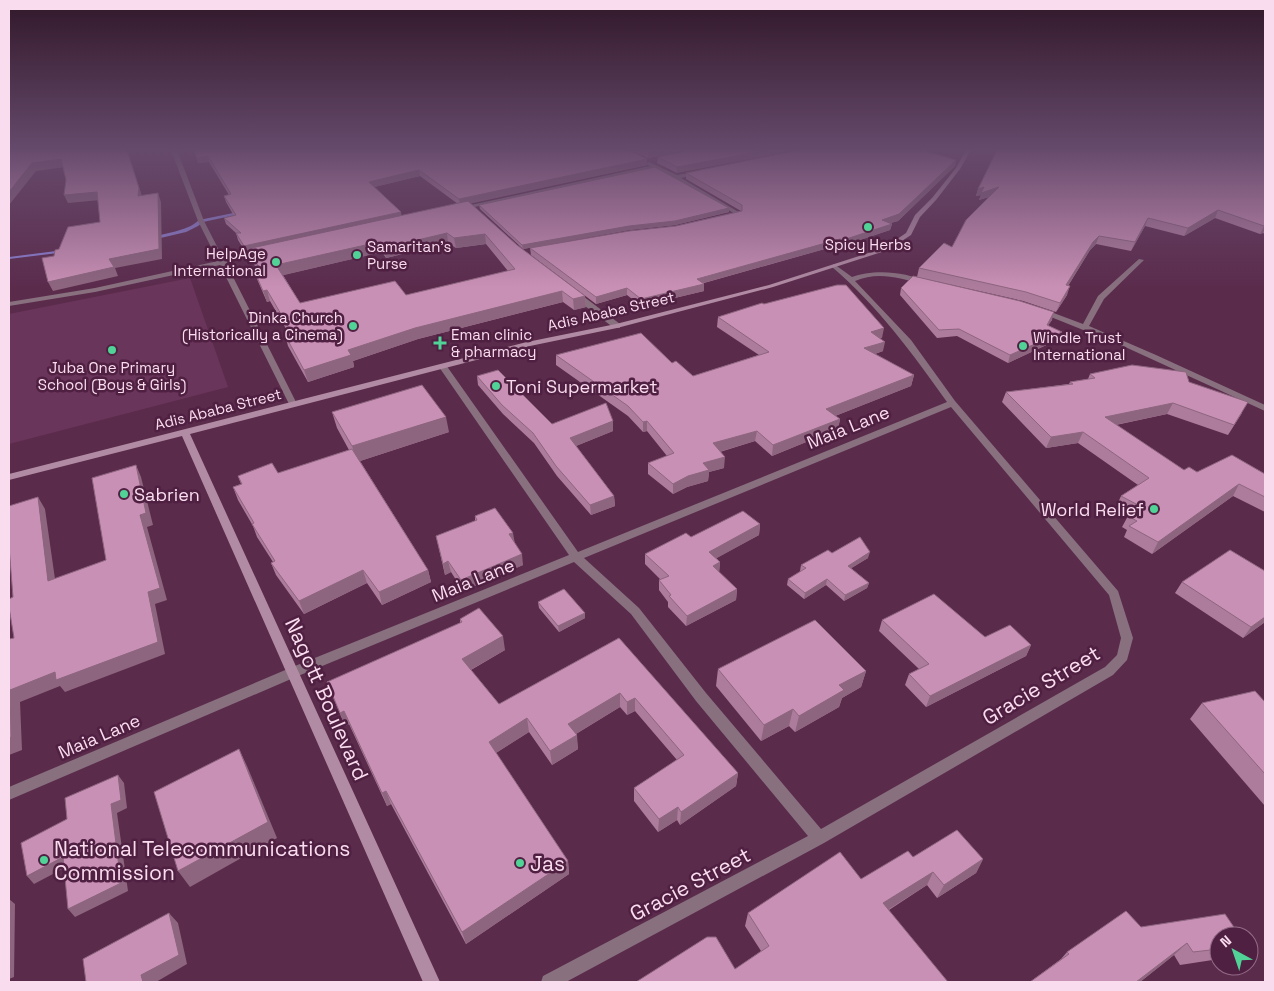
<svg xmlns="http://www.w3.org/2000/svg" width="1274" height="991" font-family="'Space Grotesk',sans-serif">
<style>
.built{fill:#6a355a}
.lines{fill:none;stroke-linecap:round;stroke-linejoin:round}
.stream{fill:#8b7fd2;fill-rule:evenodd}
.street{fill:#88707f;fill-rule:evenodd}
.secondary{fill:#b18ba3;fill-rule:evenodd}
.wall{fill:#ad7c9c;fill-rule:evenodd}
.shaded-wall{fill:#8d657f}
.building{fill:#c990b5;stroke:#8d657f;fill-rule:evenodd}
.poi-dot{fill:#51d398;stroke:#4f2041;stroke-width:2}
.labels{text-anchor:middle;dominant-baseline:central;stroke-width:5;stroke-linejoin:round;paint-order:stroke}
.far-poi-label{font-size:15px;fill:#fadcef;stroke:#4f2041;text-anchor:start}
.far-street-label{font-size:15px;fill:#fadcef;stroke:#4f2041}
.poi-label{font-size:18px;fill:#fadcef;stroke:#4f2041;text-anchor:start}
.street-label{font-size:18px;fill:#fadcef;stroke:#4f2041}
.near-street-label{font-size:21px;fill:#fadcef;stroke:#4f2041}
.near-poi-label{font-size:21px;fill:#fadcef;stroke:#4f2041;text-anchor:start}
</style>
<rect width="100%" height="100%" fill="#5b2b4c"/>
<path class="built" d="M190 278 228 387 9 444V314Z"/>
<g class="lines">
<path class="stream" d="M243 211H245V213L203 222 198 226 186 232 152 240 150 239C166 231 185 233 199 220Z
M64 250 66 251V252L9 259V257Z"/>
<path class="street" d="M171 150H177L204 221 224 260 263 251 266 253 226 263 297 404 296 406 293 407 289 404 220 265 95 292 9 306V302L95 288 218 261 198 221Z
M649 162 677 175 702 171V173L681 178 742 214 737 215 674 178 655 169 460 210 457 208 650 166 646 164Z
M1139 259 1144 260 1104 299 1089 326 1156 355 1265 405V411L1123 346 1036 311 1037 309H1043L1083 324 1098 296Z
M834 264 852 277C871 269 908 271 925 282L922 284C899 278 878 271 855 281L911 340 955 401 1118 591 1133 638 1127 660 1113 675 824 843 566 982H541L543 976 808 836 696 701 631 614 574 562 298 676 9 800V787L290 668 569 555 439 367 440 365H446L578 552 947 402C913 354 877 305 832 267L831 266ZM951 407 1109 595 1121 638 1117 655 1105 667 821 829 706 693 639 608 584 558Z
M573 293H579L620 324V328H614L573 297Z"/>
<path class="secondary" d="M966 150H971L960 169 936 200 920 217 911 235 888 250 773 287 617 328 530 346 190 434 440 982H423L182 436 9 480V474L527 342 616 324 769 285 884 248 906 233 915 215 932 198 956 168Z"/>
</g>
<path class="wall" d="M194 150 647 159V165L470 203 517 245 585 296 586 307 574 310 563 302 418 339 353 361 354 367 308 382 288 346 285 335 289 334 270 301 267 302 257 279 253 268H256L251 259 248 253H246L238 240 236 233 226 224 224 218 234 216 226 202 224 196 229 195 209 162 198 163ZM420 176 458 204 401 216V212L374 187ZM448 243 456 248 486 244 508 271 406 295 300 303 283 275 382 252 386 258Z
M631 150H687L648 158Z
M691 150 677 173 657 163 658 157Z
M1265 150V234L1263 233 1260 234 1215 218 1184 236 1145 226 1131 251 1096 244 1090 250 1068 286 1067 295 1056 312 1023 301 917 277 919 268 952 247 989 197 979 200 981 195 976 196 978 189Z
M956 160 955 166 898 221 890 223 892 224 890 230 842 246 839 245 704 283V291L641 306 627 295 596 304 531 255 530 248 676 226 741 211 686 179V173Z
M479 205 729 212 675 225 629 230 523 249 480 209Z
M901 288 1052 320 1048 325 1059 339 1008 363 957 336 937 338 900 295Z
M764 304 882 338H880L883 351 875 354 914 375 911 386 835 416 840 419 838 429 772 456 755 441 720 452 724 468 709 472 708 481 687 487 673 494 648 474V463L667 456 647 431 643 432 628 416 556 365V355L672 363 693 376 759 355 717 327 718 317Z
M1090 374 1189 382 1242 413 1228 435 1167 414 1116 425 1184 470 1197 472 1265 474V512L1233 496 1152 554 1124 537 1127 530 1122 527 1128 516 1129 515 1116 507 1121 496 1138 485 1078 443 1046 448 1002 402 1006 392 1069 384 1070 382 1088 379Z
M477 376 552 424 613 431 576 446 614 496 615 506 591 515 557 476 534 443 503 414 478 385Z
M332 412 449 432 360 461 428 570 431 582 382 605 367 583 304 614 276 575 271 563 273 562 257 537 253 526 238 500 233 487 241 484 238 476 278 473 349 450 337 428Z
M475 516 515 544 523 565 463 591 451 572 445 575 436 536 475 521Z
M760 524 759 535 716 558 720 562 719 573 737 589 736 600 686 626 668 607V602L659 590V580L660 579 645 564V554L691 537Z
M832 553 868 558 851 568 869 583 867 588 844 601 826 585 804 599 787 585 788 579 801 571H800L801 565Z
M1182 582 1265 622 1243 638 1175 593Z
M538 602 585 613V618L559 632 539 608Z
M460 619 505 650 471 670 499 704 619 638 738 773 736 786 680 825 677 820 658 832 634 801V788L677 760 635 711 627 715 620 707 576 734 578 749 552 765 529 732 496 753 568 861 569 874 466 944 391 804 387 806 349 724 345 726 327 682 460 623Z
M882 620 985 637 1031 645 1026 656 926 707 905 685 909 674 919 669 879 631Z
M718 669 866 671 861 687 842 698 839 707 795 732 789 726 761 741 716 686Z
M1265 702V806L1190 719 1202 703Z
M913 857 983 859 976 873 937 898 927 885 889 910 735 969 761 951 745 926 748 913 861 879Z
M1141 927 1219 936V959L1180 965 1174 955 1140 982H1030L1061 959 1067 952Z"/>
<path class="shaded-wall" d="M127 150 142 196H138Z
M661 150H687L648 158V152Z
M768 150H796L677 173V167Z
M208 156 209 162 198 163 197 158Z
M61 159 65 167 36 171 9 205V192L32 163Z
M647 159V165L460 206 459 199Z
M956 160 955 166 898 221 881 226 882 220Z
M419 170 420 176 370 188 369 182Z
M984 187H999L997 194 979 200 981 195 976 196 978 189Z
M97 192 100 200 68 203 64 195Z
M158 193 161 202 162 259 115 268 118 276 53 291 48 282 109 259Z
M729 208V212L675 225 629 230 523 249 522 245Z
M1218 210 1215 218 1184 236 1188 228Z
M401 212 402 219 247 249 248 253H246L244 246Z
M1148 218 1145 226 1131 251 1135 242Z
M892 224 890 230 842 246 843 240Z
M1264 226H1265V229L1263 233 1260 234Z
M447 233 448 243 386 258 384 248Z
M485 234 486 244 456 248 454 238Z
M1099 236 1096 244 1090 250 1063 294 1066 285 1093 242Z
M840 239 839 245 696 285 697 279Z
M379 242 382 252 280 276 276 265Z
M704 284V291L641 306V299Z
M1070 286 1067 295 1056 312 1060 303Z
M627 288V295L596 304V297Z
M267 290 270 301 267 302 263 291Z
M562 291 563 302 418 339 353 361 354 367 308 382 304 370 348 350 415 328Z
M585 296 586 307 574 310 573 299Z
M1054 312 1052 320 1044 332 1047 325Z
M884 328 882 338 869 341 871 332Z
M1062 332 1059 339 1008 363 1010 355Z
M885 342 883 351 862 358 864 348Z
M914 375 911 386 825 420 826 409Z
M1173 403 1167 414 1100 428 1105 417Z
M446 417 449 432 357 462 352 446Z
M840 419 838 429 772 456 773 445Z
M613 421V431L571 448 570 438Z
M647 421V431L643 432V422Z
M757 431 755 441 712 454 713 443Z
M1083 432 1078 443 1046 448 1051 437Z
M725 457 724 468 709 472 708 481 687 487 673 494V484L703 463Z
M136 465 141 477 153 525 147 527 167 600 155 604 165 654 65 692 60 686 20 702 22 750 9 755 10 690 148 592Z
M1239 484 1233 496 1152 554 1158 542Z
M614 496 615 506 591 515 590 505Z
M38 497 45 509 57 593 48 581Z
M760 524 759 535 708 563 709 552Z
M513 533 515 544 509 534Z
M870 552 868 558 847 571 848 566Z
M522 554 523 565 463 591 461 580Z
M448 561 451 572 445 575 443 564Z
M720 562 719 573 713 566Z
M363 570 367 583 304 614 299 601Z
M428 570 431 582 382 605 379 592Z
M827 579 826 585 804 599 805 593Z
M869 583 867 588 844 601 845 595Z
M737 589 736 600 686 626 687 616Z
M585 613V618L559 632 558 626Z
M1265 617V622L1243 638 1251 627Z
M503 636 505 650 465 673 462 659Z
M1031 645 1026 656 926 707 930 696Z
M866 671 861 687 842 698 839 707 795 732 799 716 839 685Z
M620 693V707L569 738 568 724Z
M635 698V711L627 715V702Z
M793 709 789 726 761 741 764 725Z
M344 711 349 724 345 726 340 713Z
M527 718 529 732 491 756 489 742Z
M577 735 578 749 552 765 550 751Z
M239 749 247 766 277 838 190 887 178 871Z
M738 773 736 786 680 825 681 812Z
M118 775 124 783 127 808 117 813 128 891 75 917 68 909 111 804Z
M386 791 391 804 387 806 382 793Z
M678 807 677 820 658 832 659 819Z
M63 857 70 865 34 884 27 876Z
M983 859 976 873 937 898 944 885Z
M568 861 569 874 466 944 462 932Z
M933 872 927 885 878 916 883 903Z
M9 899 15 904 14 977 9 979Z
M169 913 178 923 187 964 156 982H143L141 975Z
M1187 943 1174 955 1140 982H1136Z"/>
<path class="building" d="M9 150H127L139 188 138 196 158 193 159 249 109 259 114 267 48 282 42 258 54 256 55 250 59 249 68 227 100 222 97 192 64 195 66 180 61 159 32 163 9 192Z
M194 150H629L647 159 459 199 419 170 369 182 401 212 244 246 236 233H241L224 218 236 215 224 196 231 194 208 156 197 158Z
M643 150H661L648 152Z
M691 150H768L677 167 658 157Z
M798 150H922L956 160 899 214 882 220 892 224 843 240 840 239 697 279 704 284 641 299 627 288 596 297 530 248 629 231 676 226 742 211V205L686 173Z
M997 150H1265V226H1264L1218 210 1188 228 1148 218 1135 242 1099 236 1093 242 1066 285 1070 286 1060 303 1026 292 919 268 944 243 952 247 966 220 999 187 981 193 984 187 978 189Z
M655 167 729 208 675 221 629 226 522 245 479 205Z
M468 201 517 245 585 296 573 299 562 291 415 328 348 350 351 355 304 370 285 335 292 333 267 290 263 291 253 268 259 267 247 249ZM447 233 454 238 485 234 515 269 406 295 395 281 300 303 276 265 379 242 384 248Z
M913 276 1020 301 1054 312 1047 325 1062 332 1010 355 959 329 939 330 901 288Z
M837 285H846L884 328 871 332 885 342 864 348 914 375 826 409 840 419 773 445 757 431 713 443 725 457 703 463 709 470 688 476 673 484 648 463 674 453 647 421 643 422 628 406 556 355 641 333 672 363 676 361 693 376 769 352 718 317 762 303 764 304Z
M1132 365 1186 372 1189 382 1248 402 1234 425 1173 403 1105 417 1184 470 1189 467 1197 472 1232 455 1265 474V497L1239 484 1158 542 1129 526 1137 521 1128 516 1140 506 1121 496 1149 478 1083 432 1051 437 1006 392 1073 384 1070 382 1095 378 1090 374Z
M498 370 552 424 606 403 613 421 570 438 614 496 590 505 556 466 533 433 502 405 477 376Z
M422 385 446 417 352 446 332 412Z
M352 449 428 570 379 592 363 570 299 601 271 563 275 561 252 524 254 523 233 487 242 484 238 476 272 463 278 473Z
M136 465 146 513 140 515 160 588 148 592 158 642 56 680 55 672 10 690 11 737 9 738V639L14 638 9 607V599L13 597 9 546V506L38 497 48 581 106 560 92 478Z
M495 508 513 533 509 534 522 554 461 580 448 561 443 564 436 536 477 520 475 516Z
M743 511 760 524 709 552 720 562 713 566 737 589 687 616 669 596 671 595 659 580 669 576 645 554 686 533 691 537Z
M860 537 870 552 848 566 869 583 845 595 827 579 805 593 788 579 806 568 801 565 828 550 832 553Z
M1230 550 1265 571V617L1251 627 1182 582Z
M564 589 585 613 558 626 538 602Z
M934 594 985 637 1010 625 1031 645 930 696 909 674 929 664 882 620Z
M479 608 503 636 462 659 499 704 619 638 738 773 681 812 678 807 659 819 634 788 684 755 635 698 627 702 620 693 568 724 577 735 550 751 527 718 489 742 568 861 462 932 386 791 382 793 344 711 340 713 327 682 462 622 460 619Z
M815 620 866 671 839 685 844 690 799 716 793 709 764 725 718 669Z
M1255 691 1265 702V774L1202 703Z
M239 749 268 822 178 871 154 792Z
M118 775 121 800 111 804 121 883 68 909 63 857 27 876 21 843 67 819 65 798Z
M957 830 983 859 944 885 933 872 883 903 948 982H636L707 937H716L735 969 769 946 748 913 840 852 861 879 908 851 913 857Z
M1126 911 1141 927 1225 914 1240 936H1219V949L1193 952 1187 943 1136 982H1030L1069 954 1067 952Z
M169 913 179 955 141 975 143 982H86L83 959Z"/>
<linearGradient id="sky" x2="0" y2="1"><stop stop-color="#32182a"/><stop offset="0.52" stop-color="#664a6c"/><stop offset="1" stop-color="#664a6c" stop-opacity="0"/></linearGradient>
<rect width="1274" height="288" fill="url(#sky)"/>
<g class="poi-dot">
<circle cx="868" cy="227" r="5"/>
<circle cx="357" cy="255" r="5"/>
<circle cx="276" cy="262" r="5"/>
<circle cx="353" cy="326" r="5"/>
<path d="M437.5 335.5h5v5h5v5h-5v5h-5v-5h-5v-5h5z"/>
<circle cx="1023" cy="346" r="5"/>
<circle cx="112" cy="350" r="5"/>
<circle cx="496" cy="386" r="5"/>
<circle cx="124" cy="494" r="5"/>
<circle cx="1154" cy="509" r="5"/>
<circle cx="44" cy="860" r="5"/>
<circle cx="520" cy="863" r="5"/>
</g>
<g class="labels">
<g class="far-poi-label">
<text x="868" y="244" text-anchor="middle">Spicy Herbs</text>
<text x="367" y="246">Samaritan's<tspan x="367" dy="17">Purse</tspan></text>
<text x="266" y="253" text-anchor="end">HelpAge<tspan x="266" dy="17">International</tspan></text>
<text x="343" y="317" text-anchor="end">Dinka Church<tspan x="343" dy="17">(Historically a Cinema)</tspan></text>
<text x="451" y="334">Eman clinic<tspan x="451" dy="17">&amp; pharmacy</tspan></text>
<text x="1033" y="337">Windle Trust<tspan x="1033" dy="17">International</tspan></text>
<text x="112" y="367" text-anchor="middle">Juba One Primary<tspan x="112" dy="17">School (Boys &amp; Girls)</tspan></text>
</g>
<g class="far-street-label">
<text transform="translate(611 311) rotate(-13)">Adis Ababa Street</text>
<text transform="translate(218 409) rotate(-14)">Adis Ababa Street</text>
</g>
<g class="poi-label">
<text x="506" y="386">Toni Supermarket</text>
<text x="134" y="494">Sabrien</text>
<text x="1144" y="509" text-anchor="end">World Relief</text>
</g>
<g class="street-label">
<text transform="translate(848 427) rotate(-22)">Maia Lane</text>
<text transform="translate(473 580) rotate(-22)">Maia Lane</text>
<text transform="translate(99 736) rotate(-23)">Maia Lane</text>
</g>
<g class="near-street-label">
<text transform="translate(1041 685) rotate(-31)">Gracie Street</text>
<text transform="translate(327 699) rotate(66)">Nagott Boulevard</text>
<text transform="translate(690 884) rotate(-28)">Gracie Street</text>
</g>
<g class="near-poi-label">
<text x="54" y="848">National Telecommunications<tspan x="54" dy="24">Commission</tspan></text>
<text x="530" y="863">Jas</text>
</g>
</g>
<rect width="1274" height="991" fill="none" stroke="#fadcef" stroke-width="20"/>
<g transform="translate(1234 951) rotate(320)"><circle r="24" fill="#4f2041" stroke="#936b87"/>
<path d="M0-4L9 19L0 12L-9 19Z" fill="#51d398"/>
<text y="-8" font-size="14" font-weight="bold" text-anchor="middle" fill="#fadcef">N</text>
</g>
</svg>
